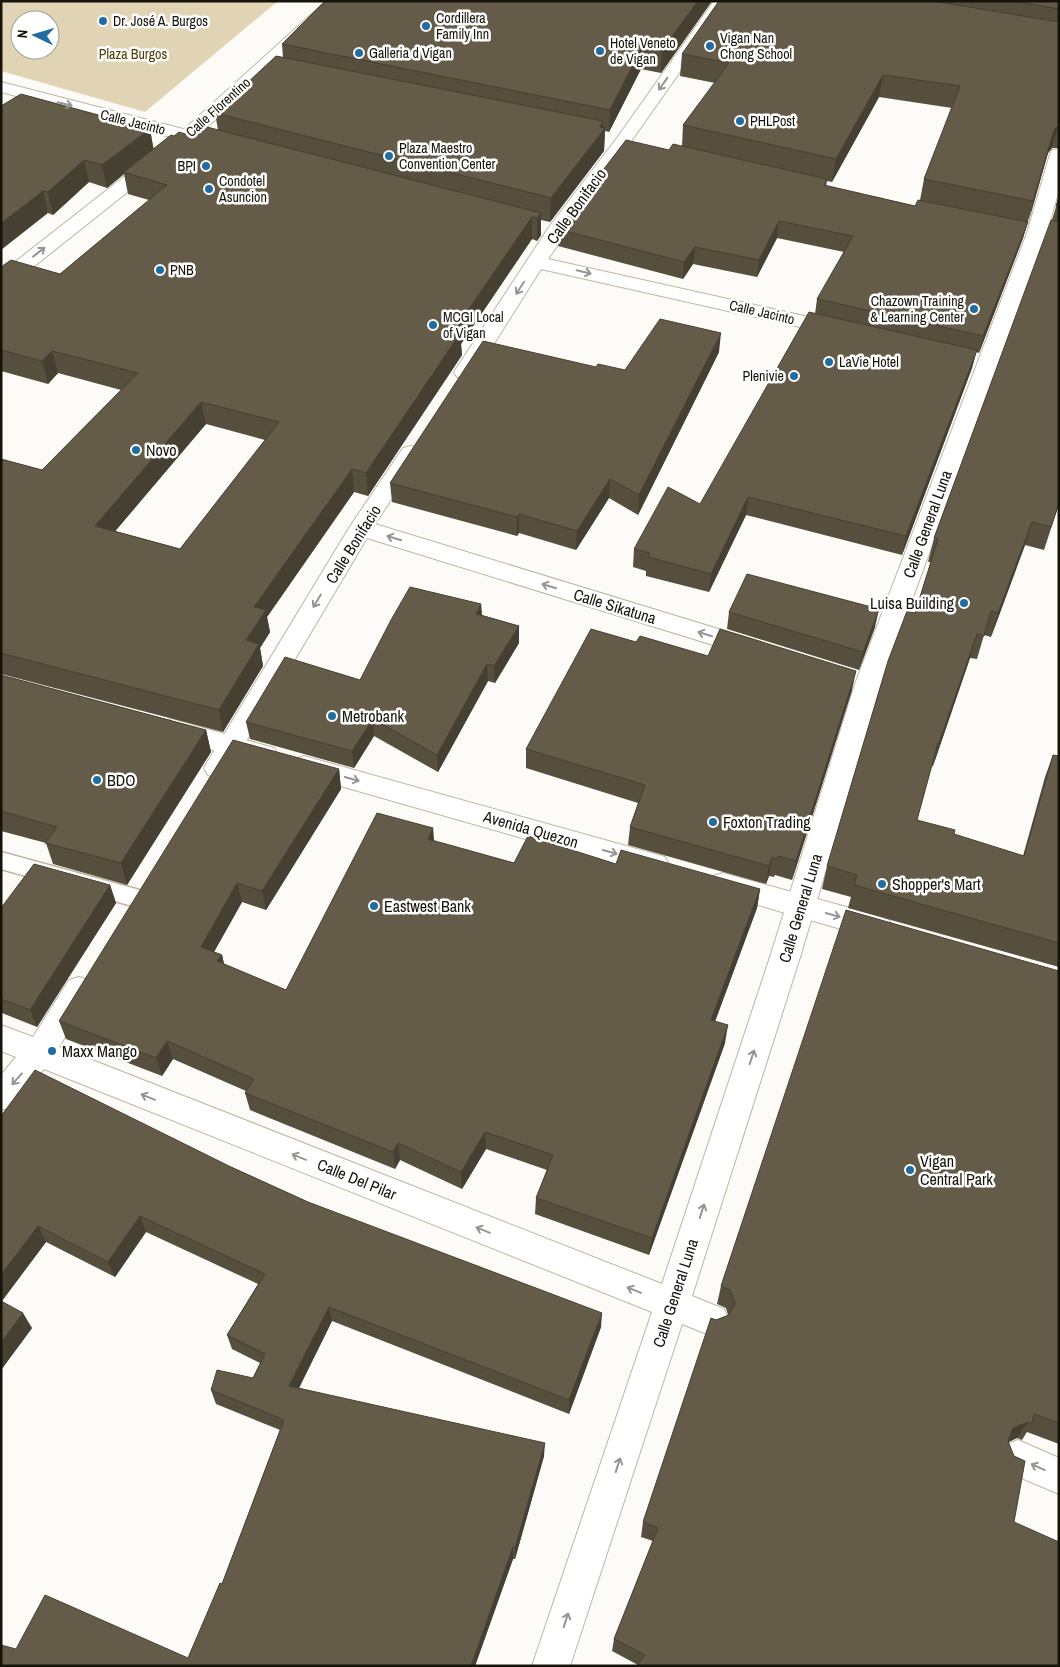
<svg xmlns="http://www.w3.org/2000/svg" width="1060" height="1667" font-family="'Archivo Narrow',sans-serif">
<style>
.green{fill:#e1d4b4;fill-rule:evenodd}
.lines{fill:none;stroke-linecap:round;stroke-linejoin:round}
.lane-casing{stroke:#bfb6a0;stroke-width:3}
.street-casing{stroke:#bfb6a0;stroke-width:2}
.secondary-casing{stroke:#bfb6a0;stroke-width:2}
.lane{fill:#fff;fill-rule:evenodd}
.street{fill:#fff;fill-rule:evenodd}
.secondary{fill:#fff;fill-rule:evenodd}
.wall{fill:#564f3e;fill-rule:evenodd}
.shaded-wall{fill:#464032}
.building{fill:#645c48;stroke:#464032;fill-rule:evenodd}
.oneway{stroke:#969591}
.poi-dot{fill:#216da0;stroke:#fff;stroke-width:2}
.labels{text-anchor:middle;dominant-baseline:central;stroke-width:5;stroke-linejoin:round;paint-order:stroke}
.far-poi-label{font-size:14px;fill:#16130b;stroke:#fff;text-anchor:start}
.far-park-label{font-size:14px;fill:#513d00;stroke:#fff}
.far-street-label{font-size:14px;fill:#16130b;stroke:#fff}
.street-label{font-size:16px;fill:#16130b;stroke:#fff}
.poi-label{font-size:16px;fill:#16130b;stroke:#fff;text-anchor:start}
</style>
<rect width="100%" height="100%" fill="#fdfbf7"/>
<path class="green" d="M1 1H278L145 112 1 71ZM20 20H50V50H20Z"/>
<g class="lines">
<g class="lane-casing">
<path id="lane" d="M1 852 136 889 144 892 147 898 144 904 136 907 1 869Z"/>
</g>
<g class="street-casing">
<path id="street" d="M714 1H730L548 259 840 324 847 326 850 330 847 334 840 336 541 269 473 377 465 378 457 377 454 372 549 227 617 138Z
M1 82 218 138 221 142 218 146 212 148 1 92Z
M1059 149V189L1047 233 881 684 801 954 692 1296 724 1309 729 1320 724 1331 712 1336 682 1324 570 1666H532L652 1312 44 1069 12 1107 1 1110V1075L16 1057 1 1051V1025L33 1037 69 980 79 977 89 980 94 989 59 1047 662 1284 771 954 855 684 1027 233 1050 154 1052 150Z
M411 446 419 448 422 453 375 524 761 642 765 648 761 654 752 657 367 538 226 775 217 778 208 775 204 768 208 761 349 528 403 448Z
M1018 1440 1059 1458V1494L1005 1471 1000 1458 1005 1445Z"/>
</g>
<g class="secondary-casing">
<path id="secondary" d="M326 1H344L193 140 8 287 1 289V273L181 132Z
M172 719 274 748 278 755 274 762 265 765 163 736 159 729 163 722Z
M304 756 655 854 665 857 669 865 665 873 655 876 295 773 291 766 295 759Z
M723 873 879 916 889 920 893 928 889 936 879 940 713 892 709 884 713 876Z"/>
</g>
<use href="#lane" class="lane"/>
<use href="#street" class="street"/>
<use href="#secondary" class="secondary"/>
</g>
<path class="wall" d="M325 1H712L661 73 641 69 609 132 605 131 604 151 550 222 541 220V235L537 241 532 239 461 344 462 355 368 496 354 492 267 617 270 632 260 648 263 666 223 732 1 674V459L42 470 121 390 58 373 48 384 1 371V267L60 274 149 200 128 194 124 174 107 188 89 182 53 215 48 213 1 106 150 129 153 149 174 136H192L218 130 215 113 283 58 282 44ZM206 424 265 440 180 549 115 531Z
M719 1H1059V148H1052L1048 153 1023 238 979 353 976 352 972 368 902 555 746 515 709 592 646 576V571L633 567 634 549 700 504 815 314 817 299 844 252 777 238 757 277 693 264 683 279 558 246V229L669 150 682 146 683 125 715 83 680 76 682 54ZM879 97 952 108 924 179 920 200 915 206 826 186 827 181 832 182Z
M1059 197V504L1044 550 1025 545 991 637 984 635 977 659 970 658 933 766H931L917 820 954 834 1023 856 1045 777 1053 755 1059 756V967L848 908 851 897 822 889 827 866 915 613 931 562H928L934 538 1052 220Z
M719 352 638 515 609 498 576 550 519 533 517 536 392 502 390 483 625 370Z
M481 604 482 615 519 626V643L495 683 488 681 438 772 374 736 354 768 250 739 246 722 360 680Z
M729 612 875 627 859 670 727 629Z
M636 642 708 656 852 690 792 880 775 875 774 877 769 876 766 884 628 845 630 827 638 803 526 768V749Z
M1 675 206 730 211 752 127 885 53 864 46 843 1 831Z
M339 769 341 789 266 910 242 902 214 952 222 955 224 964 286 990 433 828 434 841 514 863 616 864 760 889 757 908 715 1021 725 1043 649 1255 535 1214 536 1198 547 1170 486 1149 462 1189 400 1160 395 1169 250 1110 245 1093 246 1091 173 1059 162 1076 66 1039 59 1021Z
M110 885 116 903 37 1027 2 1013 1 1014V908Z
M1059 971V1444L1027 1432 1022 1440 1017 1438 1009 1442 638 1665 612 1651 614 1639 653 1541 641 1537 643 1522 716 1320 728 1315 726 1308 717 1304 721 1286Z
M1 1116 231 1167 308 1202 601 1327 569 1414 332 1321 299 1388 544 1456 515 1559H513L475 1666H1L16 1649 188 1658 222 1584 280 1430 216 1404 211 1390 253 1378 260 1363 232 1349 227 1335 258 1284 146 1232 115 1277 46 1242 2 1301 32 1328 1 1370Z"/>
<path class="shaded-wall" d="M698 1H712L661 73 662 50Z
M642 47 641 69 609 132 610 110Z
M883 75 879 97 832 182 836 159Z
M603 121V130L605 128 604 151 550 222 551 198 600 127Z
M1058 126 1052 148 1048 153 1028 224 1033 201 1054 130Z
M150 129 154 151 124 172V174L107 188 102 165Z
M84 160 89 182 53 215 48 192Z
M43 191 48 213 1 250V223Z
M541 213V235L537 241V218Z
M532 217V239L461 344 462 355 368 496 366 473 454 331Z
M779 221 777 238 757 277 759 260Z
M1028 222 1023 238 979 353 983 336Z
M695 247 693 264 683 279 684 262Z
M721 333 719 352 638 515 639 495Z
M977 350 972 368 902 555 906 536Z
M52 351 58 373 48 384 42 361Z
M201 402 206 424 101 548 95 526Z
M352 469 354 492 267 617 270 632 260 648 263 666 223 732 219 710 246 640 254 607Z
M610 479 609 498 576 550 577 531Z
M748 497 746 515 709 592 711 574Z
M519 514V533L517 536V517Z
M1032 522 1025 545 991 637 998 613Z
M481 604 482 622 476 614Z
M879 609 875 627 859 670 863 652Z
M519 626V643L495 683 494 666Z
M977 634 970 658 933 766 939 743Z
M487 664 488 681 438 772 437 755Z
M856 671 852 690 792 880 796 861Z
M373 719 374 736 354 768 352 751Z
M206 730 211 752 127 885 121 863Z
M339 769 341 789 266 910 262 891Z
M433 828 434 848 428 839Z
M772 857 769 876 766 884 769 866Z
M237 883 242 902 206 966 201 947Z
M110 885 116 903 37 1027 30 1010Z
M760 889 757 908 709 1038 711 1020Z
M222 955 226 973 217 961Z
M728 1025 725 1043 649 1255 652 1238Z
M167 1041 173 1059 162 1076 156 1058Z
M485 1132 486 1149 462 1189 461 1172Z
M398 1143 400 1160 395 1169 393 1152Z
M140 1216 146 1232 115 1277 108 1262Z
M38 1226 46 1242 1 1302V1275Z
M329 1307 332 1321 293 1400 289 1386Z
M23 1313 32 1328 1 1370V1343Z
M602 1313 601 1327 569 1414V1400Z
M1028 1422 1017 1438 1003 1444 1013 1428Z
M545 1443 544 1456 515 1559V1548Z
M513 1547V1559L475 1666H471Z"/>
<path class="building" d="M325 1H698L662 50 642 47 610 110 282 44Z
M719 1H933L1059 22V125L1054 130 1033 201 924 179 960 86 883 75 836 159 683 125 729 63 682 54Z
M1014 1H1059V9Z
M276 56 603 121 600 127 605 128 551 198 215 113Z
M21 94 150 129 102 165 84 160 48 192 43 191 1 223V106Z
M203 126 541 213 537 218 532 217 454 331 461 332 366 473 352 469 254 607 266 610 246 640 259 644 219 710 1 653V459L42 470 138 373 52 351 42 361 1 350V267L11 260 60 274 167 185 124 172 171 135 174 136 179 132 192 136ZM201 402 279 422 180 549 95 526Z
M626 140 669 150 673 144 827 179 824 185 915 206 918 200 1028 222 983 336 817 299 853 236 779 221 759 260 695 247 684 262 558 229Z
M1059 197V206H1056Z
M1051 220 1059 222V503L1051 527 1032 522 998 613 991 611 984 636 977 634 939 743H938L917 820 955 830 954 834 1024 856 1053 755 1059 756V943L854 885 857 875 827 866 888 661 907 611 915 613 938 539 934 538Z
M809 312 977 350 906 536 748 497 711 574 648 557 650 553 634 549 668 487 700 504Z
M660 319 721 333 639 495 610 479 577 531 519 514 517 517 390 483 483 341 596 367 598 364 625 370Z
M747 574 879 609 863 652 729 612Z
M410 587 481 604 476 614 519 626 494 666 487 664 437 755 373 719 352 751 246 722 285 657 360 680 391 620Z
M591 629 636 642 640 636 708 656 720 629 856 671 796 861 778 856 777 859 772 857 769 866 630 827 645 785 526 749Z
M1 675 206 730 121 863 45 843 57 827 1 811Z
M233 740 339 769 262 891 237 883 201 947 222 955 217 961 286 990 377 813 433 828 428 839 514 863 528 836 616 864 621 850 760 889 711 1020 728 1025 652 1238 536 1198 553 1155 485 1132 461 1172 398 1143 393 1152 245 1093 254 1079 167 1041 156 1058 59 1021Z
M34 864 110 885 30 1010 1 999V908Z
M846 910 1059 971V1423L1034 1414 1032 1423 1028 1422 1013 1428 1008 1441 1014 1456 1025 1461 1014 1522 1059 1542V1666H637L645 1655 614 1639 658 1528 643 1522 711 1318 716 1320 729 1315 735 1303 730 1290 721 1286Z
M35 1070 231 1167 308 1202 602 1313 569 1400 329 1307 289 1386 545 1443 515 1548 513 1547 471 1666H1V1645L16 1649 45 1595 188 1658 220 1583 222 1584 284 1420 211 1390 217 1370 253 1378 265 1354 227 1335 265 1274 140 1216 108 1262 38 1226 1 1275V1116Z
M1 1301 23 1313 1 1343Z"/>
<defs><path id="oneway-shaft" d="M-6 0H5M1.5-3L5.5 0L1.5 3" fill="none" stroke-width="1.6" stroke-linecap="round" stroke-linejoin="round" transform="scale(1.25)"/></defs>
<g class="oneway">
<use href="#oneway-shaft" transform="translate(663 84) rotate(125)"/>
<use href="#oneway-shaft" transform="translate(65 104) rotate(14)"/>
<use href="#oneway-shaft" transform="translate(39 252) rotate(-38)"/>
<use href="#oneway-shaft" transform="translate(584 272) rotate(13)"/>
<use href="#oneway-shaft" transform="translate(520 288) rotate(123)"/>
<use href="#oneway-shaft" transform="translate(394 538) rotate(-163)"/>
<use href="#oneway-shaft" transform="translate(549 586) rotate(-163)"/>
<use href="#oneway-shaft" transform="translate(317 601) rotate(121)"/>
<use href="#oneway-shaft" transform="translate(705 634) rotate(-163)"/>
<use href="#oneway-shaft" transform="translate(352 779) rotate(16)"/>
<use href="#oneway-shaft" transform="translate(610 852) rotate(16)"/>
<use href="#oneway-shaft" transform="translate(833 915) rotate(16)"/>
<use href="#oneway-shaft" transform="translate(752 1057) rotate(-72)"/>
<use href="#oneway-shaft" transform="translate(17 1079) rotate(131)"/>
<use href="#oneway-shaft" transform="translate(148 1097) rotate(-158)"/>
<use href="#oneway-shaft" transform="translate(299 1157) rotate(-158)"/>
<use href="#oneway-shaft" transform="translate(702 1211) rotate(-72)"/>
<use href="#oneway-shaft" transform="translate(483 1230) rotate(-158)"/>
<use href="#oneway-shaft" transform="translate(634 1290) rotate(-158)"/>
<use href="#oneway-shaft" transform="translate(618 1465) rotate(-72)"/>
<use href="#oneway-shaft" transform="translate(1038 1467) rotate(-156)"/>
<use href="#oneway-shaft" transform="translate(566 1620) rotate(-72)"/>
</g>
<g class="poi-dot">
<circle cx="103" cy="21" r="5"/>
<circle cx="426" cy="26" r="5"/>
<circle cx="710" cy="46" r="5"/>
<circle cx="600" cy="51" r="5"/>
<circle cx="359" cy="53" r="5"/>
<circle cx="740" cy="121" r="5"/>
<circle cx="389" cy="156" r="5"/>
<circle cx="206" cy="166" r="5"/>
<circle cx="209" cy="189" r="5"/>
<circle cx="160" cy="270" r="5"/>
<circle cx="974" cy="309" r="5"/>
<circle cx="433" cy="325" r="5"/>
<circle cx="829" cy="362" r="5"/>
<circle cx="794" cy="376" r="5"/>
<circle cx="136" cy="450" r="5"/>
<circle cx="964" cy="603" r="5"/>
<circle cx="332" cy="716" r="5"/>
<circle cx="97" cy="780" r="5"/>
<circle cx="713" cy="822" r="5"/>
<circle cx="882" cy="884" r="5"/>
<circle cx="374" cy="906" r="5"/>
<circle cx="52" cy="1051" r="5"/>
<circle cx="910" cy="1170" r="5"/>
</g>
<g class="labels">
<g class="far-poi-label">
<text x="436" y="18">Cordillera<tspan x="436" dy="16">Family Inn</tspan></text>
<text x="113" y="21">Dr. José A. Burgos</text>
<text x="720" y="38">Vigan Nan<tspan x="720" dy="16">Chong School</tspan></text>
<text x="610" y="43">Hotel Veneto<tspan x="610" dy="16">de Vigan</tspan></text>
<text x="369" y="53">Galleria d Vigan</text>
<text x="750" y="121">PHLPost</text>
<text x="399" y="148">Plaza Maestro<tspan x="399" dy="16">Convention Center</tspan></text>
<text x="196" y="166" text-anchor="end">BPI</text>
<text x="219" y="181">Condotel<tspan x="219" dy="16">Asuncion</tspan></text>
<text x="170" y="270">PNB</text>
<text x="964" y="301" text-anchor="end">Chazown Training<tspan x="964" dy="16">&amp; Learning Center</tspan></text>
<text x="443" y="317">MCGI Local<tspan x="443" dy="16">of Vigan</tspan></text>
<text x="839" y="362">LaVie Hotel</text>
<text x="784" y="376" text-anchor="end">Plenivie</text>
</g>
<g class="far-park-label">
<text x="133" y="54">Plaza Burgos</text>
</g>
<g class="far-street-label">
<text transform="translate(218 107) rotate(-42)">Calle Florentino</text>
<text transform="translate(133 122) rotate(14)">Calle Jacinto</text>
<text transform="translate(762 312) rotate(13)">Calle Jacinto</text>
</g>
<g class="street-label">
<text transform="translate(576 206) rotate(-54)">Calle Bonifacio</text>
<text transform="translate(927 524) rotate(-70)">Calle General Luna</text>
<text transform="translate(353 544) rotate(-58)">Calle Bonifacio</text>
<text transform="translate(615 606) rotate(17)">Calle Sikatuna</text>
<text transform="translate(531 829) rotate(16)">Avenida Quezon</text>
<text transform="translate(800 908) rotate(-73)">Calle General Luna</text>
<text transform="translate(357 1179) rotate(22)">Calle Del Pilar</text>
<text transform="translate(675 1293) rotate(-72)">Calle General Luna</text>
</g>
<g class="poi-label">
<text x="146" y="450">Novo</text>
<text x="954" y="603" text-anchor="end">Luisa Building</text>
<text x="342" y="716">Metrobank</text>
<text x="107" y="780">BDO</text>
<text x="723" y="822">Foxton Trading</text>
<text x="892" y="884">Shopper's Mart</text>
<text x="384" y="906">Eastwest Bank</text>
<text x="62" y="1051">Maxx Mango</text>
<text x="920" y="1161">Vigan<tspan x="920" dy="18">Central Park</tspan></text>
</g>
</g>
<rect width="1060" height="1667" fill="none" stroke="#16130b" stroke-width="5"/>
<g transform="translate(35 35) rotate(275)"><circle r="24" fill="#ffffff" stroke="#a2a19d"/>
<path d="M0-4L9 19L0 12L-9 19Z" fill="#216da0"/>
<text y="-8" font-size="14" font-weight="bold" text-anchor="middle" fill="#16130b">N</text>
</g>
</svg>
